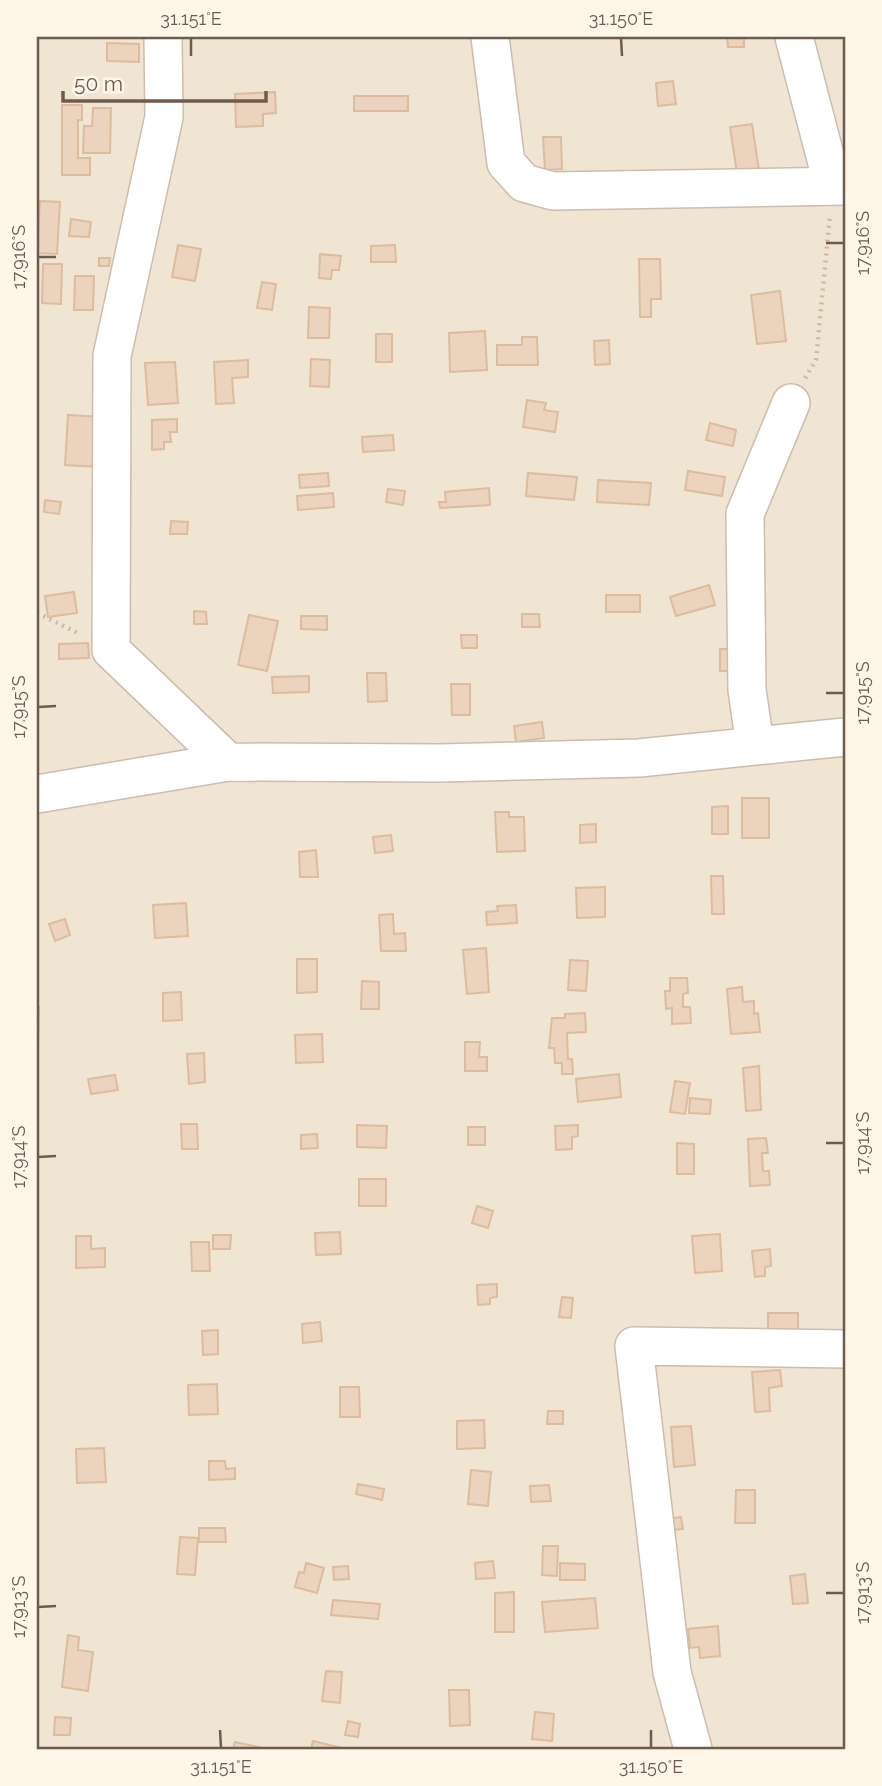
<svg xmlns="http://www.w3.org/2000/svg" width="882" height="1786" font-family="Raleway,sans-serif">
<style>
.residential{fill:#f0e5d2}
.building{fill:#ecd3bd;stroke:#ddbb9f;stroke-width:2}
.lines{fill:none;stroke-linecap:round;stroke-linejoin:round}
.minor-casing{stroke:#ccbdae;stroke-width:40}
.path{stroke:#d1b7a1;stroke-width:4.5;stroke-dasharray:2 5;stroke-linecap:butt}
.minor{stroke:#fff;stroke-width:37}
.ticks{fill:none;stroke:#6f5b4c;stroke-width:2.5}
.neatline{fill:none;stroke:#6f5b4c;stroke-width:2.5}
.ticks-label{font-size:18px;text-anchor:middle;fill:#6f5b4c}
</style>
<rect width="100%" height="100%" fill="#faf2e3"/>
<path class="residential" d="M37 37H845V1749H37Z"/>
<path class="building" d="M727 37H744V47H728Z
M107 43 139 44V62L107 61Z
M673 81 676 104 658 106 656 83Z
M275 92 276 113 263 114V126L236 127 235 94Z
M354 96H408V111H354Z
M62 105H82V120H78V158H90V175H62Z
M93 108H111L110 153H83L84 126H92Z
M752 124 760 177 738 180 730 127Z
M543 137H561L562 169 545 170Z
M40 201 60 202 57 254 37 253Z
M71 219 91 222 89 237 69 236Z
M178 245 201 249 195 281 172 277Z
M395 245 396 262H371V246Z
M320 254 341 256 339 270H332L331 279 319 278Z
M99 258H110L109 266H99Z
M639 259H660L661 299H651V317H640Z
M43 264H62L61 304 42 303Z
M75 276H94L93 310H74Z
M262 282 276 284 272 310 257 308Z
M780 291 786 341 757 344 751 295Z
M309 307 330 308 329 338H308Z
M485 331 487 370 450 372 449 333Z
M376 334H392V362H376Z
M522 337H537L538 365H497V345H522Z
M609 340 610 364 595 365 594 341Z
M311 359 330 360 329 387 310 386Z
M248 360V377L232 378 234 403 216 404 214 362Z
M175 362 178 403 148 405 145 363Z
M527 400 546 403 544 410 558 412 555 432 523 427Z
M68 415 102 417 98 467 65 465Z
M177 419V432H170L171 442H164V449L152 450V420Z
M710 423 736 430 733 446 706 440Z
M393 435 394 450 363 452 362 437Z
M688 471 725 477 722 496 685 490Z
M328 473 329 486 300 488 299 475Z
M528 473 577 477 574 500 526 496Z
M598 480 651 483 649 505 597 502Z
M489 488 490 505 440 508 439 502H446L445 492Z
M388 489 405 491 403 505 386 502Z
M333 493 334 507 298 510 297 496Z
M45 500 61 502 59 514 44 512Z
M171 521 188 522 187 534H170Z
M709 585 715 605 676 616 670 597Z
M74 592 77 613 48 617 45 596Z
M606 595H640V612H606Z
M194 611 206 612 207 624H194Z
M522 614H539L540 627H522Z
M249 615 278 621 267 671 238 665Z
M301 616H327V630L301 629Z
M461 635H477V648H462Z
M88 643 89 658 59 659V644Z
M720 649H731L732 671H720Z
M367 673H386L387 701 368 702Z
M309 676V692L273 693 272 677Z
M451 684H470V715H452Z
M542 722 544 738 516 742 514 726Z
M742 798H769V838H742Z
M728 806V834H712V807Z
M495 812H509V817H524L525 851 497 852Z
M596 824V842L580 843V825Z
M391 835 393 851 375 853 373 837Z
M316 850 318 877H300L299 852Z
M711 876H723L724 914H712Z
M605 887V917L577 918 576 888Z
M186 903 188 936 155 938 153 905Z
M516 905 517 923 487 925 486 912 498 911 497 906Z
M393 914 394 934 405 933 406 951H381L379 915Z
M65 919 70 935 55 941 49 924Z
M486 948 489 992 467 994 463 950Z
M297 959H317V992L297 993Z
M570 960 588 961 586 991 568 990Z
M670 978H687L688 993 683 994V1007H690L691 1023 672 1024V1008L666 1009 665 991H670Z
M362 981 379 982V1009H361Z
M742 987 743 1002 754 1001V1014L758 1013 760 1032 731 1034 727 989Z
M181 992 182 1020 163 1021V993Z
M37 1007H39L38 1048H37Z
M585 1013 586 1032 567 1033 568 1059H572L573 1074H562V1063H555L554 1048H549L552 1018H565V1014Z
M322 1034 323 1062 296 1063 295 1035Z
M465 1042H480L479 1057H487V1071H465Z
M204 1053 205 1082 189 1084 187 1054Z
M759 1066 761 1110 746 1111 743 1068Z
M619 1074 621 1097 578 1102 576 1079Z
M115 1075 118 1090 91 1094 88 1079Z
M675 1081 690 1083 685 1114 670 1112Z
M690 1098 711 1100 710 1114 689 1113Z
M181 1124H197L198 1149H182Z
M357 1125 387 1126 386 1148 357 1147Z
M578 1125V1136L572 1137V1149L556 1150 555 1126Z
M468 1127H485V1145H468Z
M317 1134 318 1148 301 1149V1135Z
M766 1138 768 1153H762L763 1171H769L770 1185 750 1186 748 1139Z
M677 1143 694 1144V1174H677Z
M359 1179H386V1206H359Z
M477 1206 493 1211 488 1228 472 1223Z
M340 1232 341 1254 316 1255 315 1233Z
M720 1234 722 1271 695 1273 692 1236Z
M213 1235H231L230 1249H213Z
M76 1236H91V1249L105 1248V1267L76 1268Z
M191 1242H209L210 1271H192Z
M770 1249 771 1266 765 1267V1276L755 1277 752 1251Z
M497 1284V1297L490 1298V1304L478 1305 477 1285Z
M562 1297 573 1298 571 1318 559 1317Z
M768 1313H798V1330H768Z
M320 1322 322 1341 303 1343 302 1324Z
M218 1330V1354L203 1355 202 1331Z
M780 1370 782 1386 769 1388 770 1411 755 1412 752 1372Z
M217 1384 218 1414 189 1415 188 1385Z
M340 1387H359L360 1417H340Z
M548 1411H563V1424H547Z
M484 1420 485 1448 457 1449V1421Z
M691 1426 695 1465 674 1467 671 1427Z
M104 1448 106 1482 77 1483 76 1449Z
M209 1461H225L226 1469 235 1468V1479L209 1480Z
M471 1470 491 1472 488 1506 468 1504Z
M358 1484 384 1489 382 1500 356 1494Z
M549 1485 551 1501 531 1502 530 1486Z
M736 1490H755V1523H735Z
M681 1517 683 1529 667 1531 665 1519Z
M199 1528H225L226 1542H199Z
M180 1537 198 1538 195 1575 177 1574Z
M543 1546H558L557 1576 542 1575Z
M493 1561 495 1578 476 1579 475 1563Z
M306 1563 324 1568 317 1593 295 1587 299 1572 304 1573Z
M560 1563 585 1564V1580H560Z
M348 1566 349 1579 334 1580 333 1567Z
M805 1574 808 1603 793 1604 790 1576Z
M514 1592V1632H495V1593Z
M595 1598 598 1628 545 1632 542 1602Z
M333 1600 380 1604 378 1619 331 1615Z
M718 1626 720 1656 700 1658 699 1647 690 1648 688 1629Z
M68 1635 79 1637 78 1650 93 1652 88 1691 62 1687Z
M326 1671 342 1672 340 1703 322 1701Z
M449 1690H469L470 1725 450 1726Z
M535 1712 554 1714 552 1741 532 1739Z
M55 1717 71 1718 70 1735H54Z
M348 1721 360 1724 358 1737 345 1735Z
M313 1741 346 1749H311Z
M235 1742 268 1749H233Z"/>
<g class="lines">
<g class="minor-casing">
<path id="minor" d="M163 37 164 117 112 356 111 650 228 762
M490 37 506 163 524 183 553 191 845 186
M794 37 833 186
M755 745 747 690 745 514 791 403
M37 794 228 762 440 763 639 758 845 737
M693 1749 672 1672 634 1346 845 1349"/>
</g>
<path class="path" d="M805 378 816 360 830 215
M37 613 80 634"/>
<use href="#minor" class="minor"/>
</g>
<path class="ticks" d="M191 38V56M621 38 622 56M826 243H844M38 257H56M826 693H844M38 707 56 706M826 1143H844M38 1157 56 1156M826 1593H844M38 1607 56 1606M220 1730 221 1748M651 1730V1748"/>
<rect width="882" height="1786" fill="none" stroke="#fdf6e9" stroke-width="77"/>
<path d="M63 91v10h203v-10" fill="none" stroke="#6f5b4c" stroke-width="3.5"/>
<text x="74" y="91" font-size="21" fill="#6f5b4c" stroke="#fdf6e9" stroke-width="5" paint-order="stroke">50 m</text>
<rect x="38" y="38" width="806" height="1710" class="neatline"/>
<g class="ticks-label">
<text x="191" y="25">31.151°E</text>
<text x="621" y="25">31.150°E</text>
<text transform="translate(863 243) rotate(-90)" y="6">17.916°S</text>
<text transform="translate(19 257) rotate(-90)" y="6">17.916°S</text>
<text transform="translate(863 693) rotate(-90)" y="6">17.915°S</text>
<text transform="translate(19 707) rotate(-90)" y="6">17.915°S</text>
<text transform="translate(863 1143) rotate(-90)" y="6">17.914°S</text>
<text transform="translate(19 1157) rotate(-90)" y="6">17.914°S</text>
<text transform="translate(863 1593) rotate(-90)" y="6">17.913°S</text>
<text transform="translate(19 1607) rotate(-90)" y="6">17.913°S</text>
<text x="221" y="1773">31.151°E</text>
<text x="651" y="1773">31.150°E</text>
</g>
</svg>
